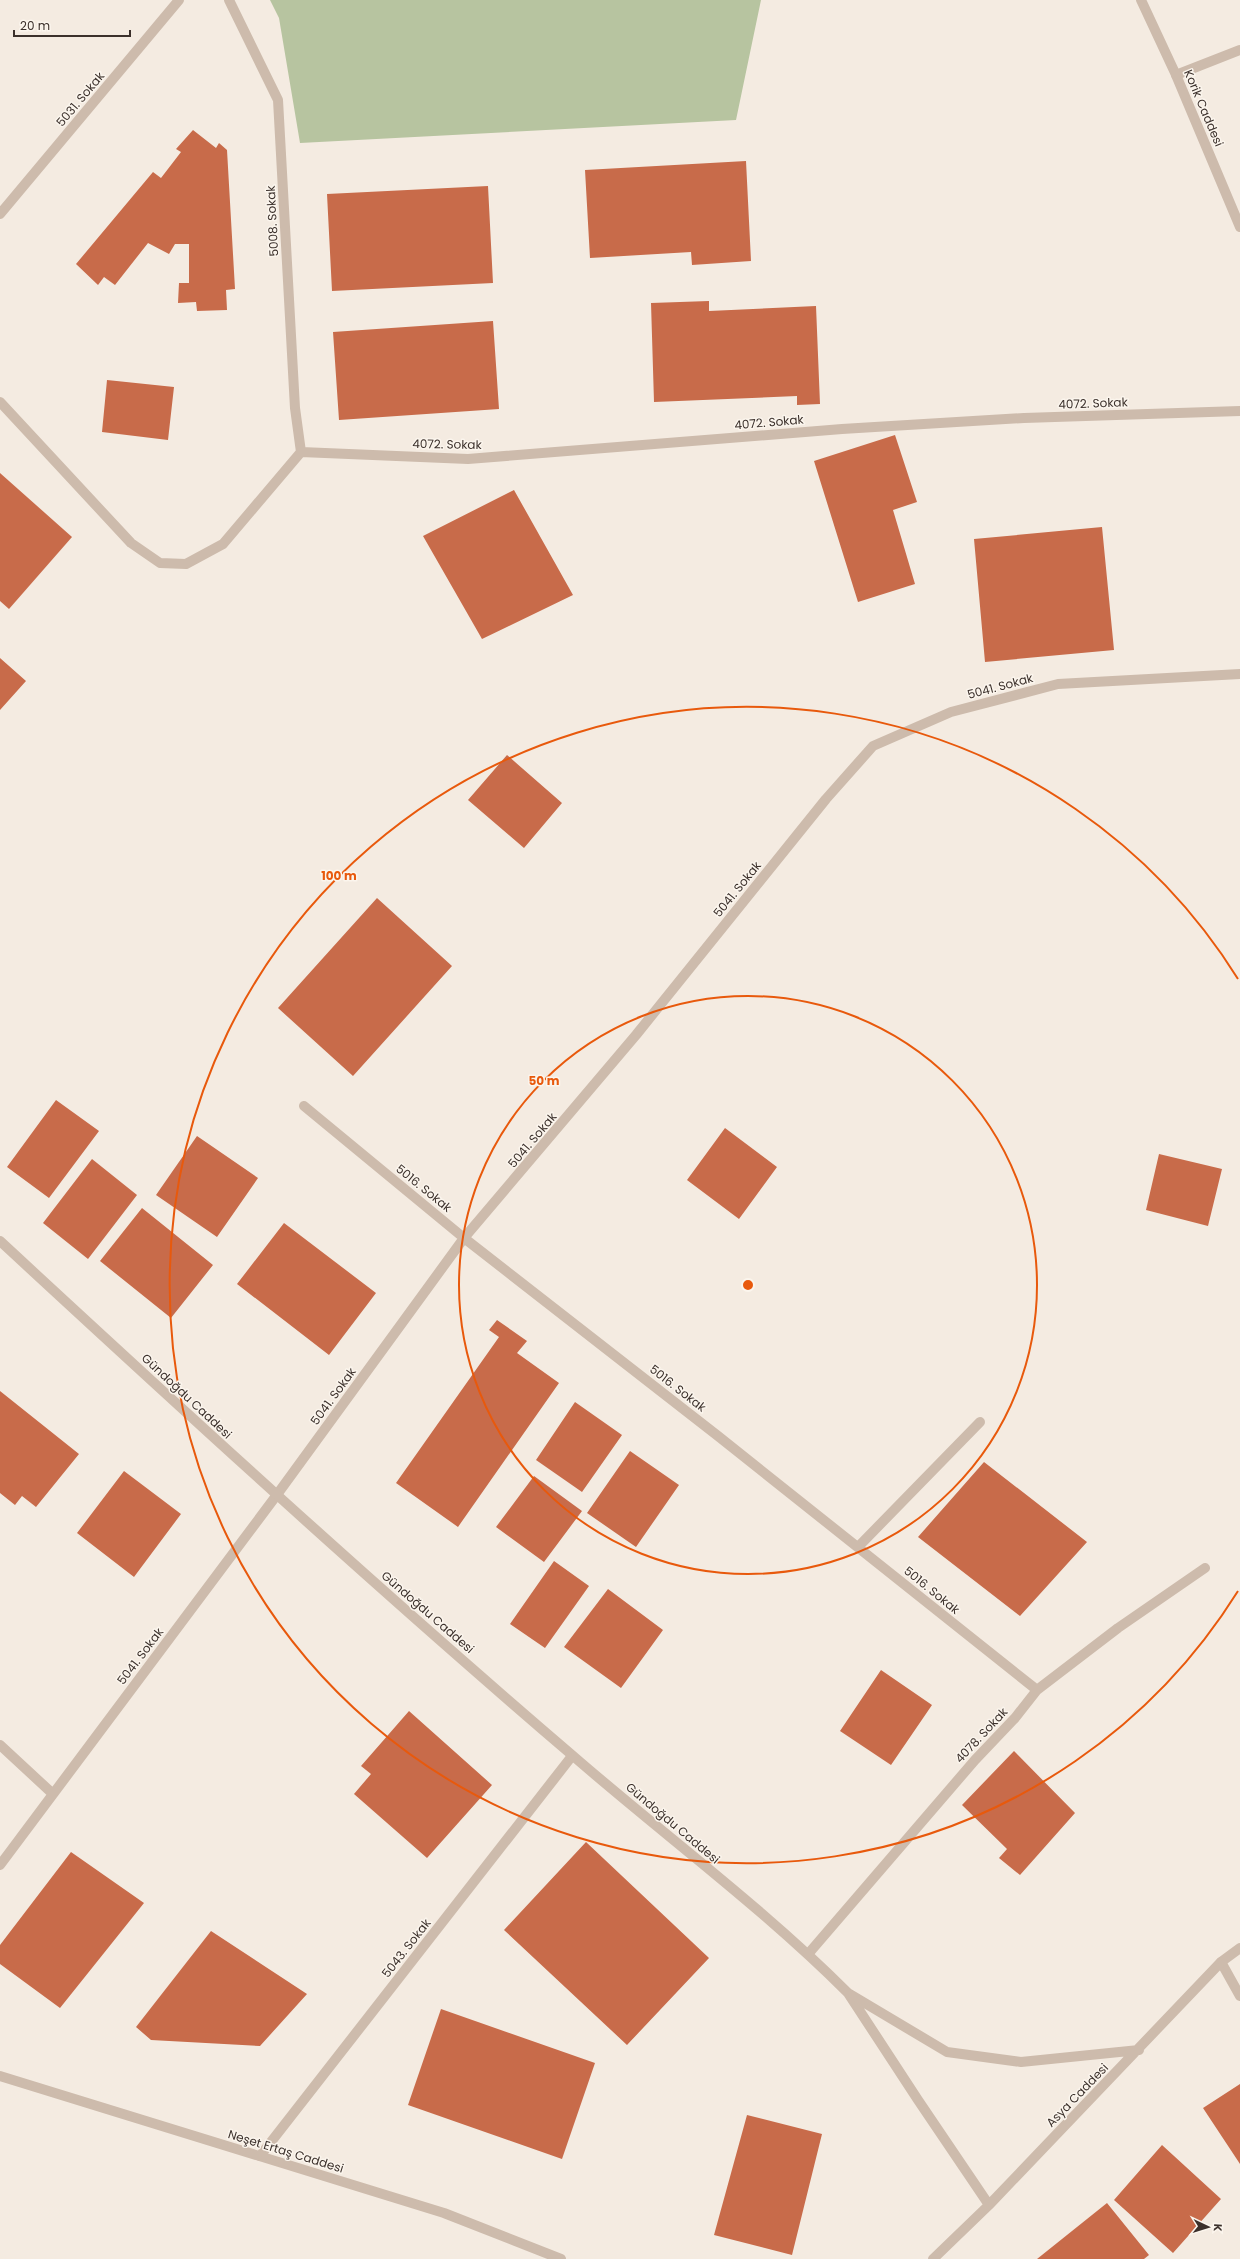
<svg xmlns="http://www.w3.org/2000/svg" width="1240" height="2259" font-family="Poppins,sans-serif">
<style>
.green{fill:#b7c4a0}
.building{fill:#c86b4a}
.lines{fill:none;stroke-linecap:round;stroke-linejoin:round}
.minor{stroke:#cdbbac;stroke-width:10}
.tertiary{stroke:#cdbbac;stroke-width:10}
.ring{fill:none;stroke:#e8590c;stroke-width:2}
.labels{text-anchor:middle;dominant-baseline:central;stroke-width:3;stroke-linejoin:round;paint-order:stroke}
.street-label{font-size:12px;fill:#3b302b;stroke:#fbf5ed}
.centre{fill:#e8590c;stroke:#fbf5ed;stroke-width:2}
.ring-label{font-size:12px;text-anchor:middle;font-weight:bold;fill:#e8590c;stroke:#fbf5ed;stroke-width:3;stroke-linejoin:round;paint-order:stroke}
</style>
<rect width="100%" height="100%" fill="#f4ebe1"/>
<path class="green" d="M270 0H761L736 120 300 143 279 18Z"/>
<path class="building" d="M193 130 216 148 219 143 227 150 235 289 226 290 227 310 197 311 196 302 178 303 179 283H189V244H175L169 254 148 243 115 285 104 277 98 285 76 264 153 172 161 178 181 152 176 149Z
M746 161 751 261 692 265 691 252 590 258 585 170Z
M488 186 493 283 332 291 327 194Z
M709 301V311L816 306 820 404 797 405V396L654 402 651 303Z
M493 321 499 409 339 420 333 332Z
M107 380 174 387 168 440 102 432Z
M895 435 917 502 893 510 915 584 858 602 814 461Z
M0 473 72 537 9 609 0 601Z
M514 490 573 595 482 639 423 536Z
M1102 527 1114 650 985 662 974 539Z
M0 658 26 681 0 710Z
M507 755 562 803 524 848 468 800Z
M377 898 452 966 353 1076 278 1008Z
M56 1100 99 1131 49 1198 7 1167Z
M725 1128 777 1167 739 1219 687 1180Z
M197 1136 258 1178 217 1237 156 1195Z
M1159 1154 1222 1169 1208 1226 1146 1210Z
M92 1159 137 1195 88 1259 43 1223Z
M142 1208 213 1265 171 1318 100 1261Z
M284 1223 376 1293 329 1355 237 1284Z
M497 1320 527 1341 517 1353 559 1383 458 1527 396 1483 499 1337 489 1330Z
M0 1391 79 1454 36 1507 22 1496 15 1505 0 1493Z
M575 1402 622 1435 582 1492 536 1460Z
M630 1451 679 1485 636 1547 587 1513Z
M984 1462 1087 1542 1020 1616 918 1537Z
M124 1471 181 1514 134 1577 77 1533Z
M534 1476 582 1511 544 1562 496 1527Z
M554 1561 589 1586 545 1648 510 1624Z
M608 1589 663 1630 621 1688 564 1647Z
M881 1670 932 1705 891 1765 840 1731Z
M409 1711 492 1785 427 1858 354 1794 371 1774 361 1766Z
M1014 1751 1075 1813 1020 1875 999 1858 1007 1849 962 1805Z
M586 1842 709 1958 627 2045 504 1930Z
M71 1852 144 1903 60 2008 0 1964V1945Z
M211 1931 307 1994 260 2046 151 2040 136 2027Z
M441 2009 595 2063 562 2159 408 2105Z
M1240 2084V2164L1203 2108Z
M747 2115 822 2134 792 2255 714 2235Z
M1162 2145 1221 2199 1173 2253 1114 2200Z
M1107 2203 1149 2255 1144 2259H1037Z"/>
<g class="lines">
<path class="minor" d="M229 0 278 100 295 408 301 452
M1176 75 1240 50
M0 214 179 0
M0 402 131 543 160 563 186 564 223 544 301 452
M301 452 468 459 842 429 1024 418 1240 411
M304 1106 464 1238 718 1436 1037 1690
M858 1547 980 1422
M0 1745 53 1794
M0 1865 276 1496 464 1238 636 1035 826 799 873 746 951 712 1058 684 1240 674
M809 1953 975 1760 1015 1718 1037 1690 1118 1628 1205 1568
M1221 1962 1240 1996
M260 2156 572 1756"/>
<path class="tertiary" d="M1141 0 1176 75 1240 227
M0 1241C188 1415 377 1588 572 1755 664 1835 762 1907 848 1993
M0 2076 444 2213 561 2259
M989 2205 918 2100 848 1993 947 2052 1021 2062 1139 2050
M933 2259 989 2205 1221 1962 1240 1948"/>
</g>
<g class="ring">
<circle cx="748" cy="1285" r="289"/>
<path d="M1238 1591A578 578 0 1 1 1238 979"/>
</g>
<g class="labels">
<g class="street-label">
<text transform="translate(80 99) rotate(-50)">5031. Sokak</text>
<text transform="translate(1204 108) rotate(67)">Korik Caddesi</text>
<text transform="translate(272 221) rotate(-93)">5008. Sokak</text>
<text transform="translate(1093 403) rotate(-2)">4072. Sokak</text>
<text transform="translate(769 422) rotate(-5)">4072. Sokak</text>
<text transform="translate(447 444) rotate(1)">4072. Sokak</text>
<text transform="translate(1000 686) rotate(-15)">5041. Sokak</text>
<text transform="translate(737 889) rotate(-51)">5041. Sokak</text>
<text transform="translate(532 1140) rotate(-50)">5041. Sokak</text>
<text transform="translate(424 1188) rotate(39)">5016. Sokak</text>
<text transform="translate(678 1388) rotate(38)">5016. Sokak</text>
<text transform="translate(187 1396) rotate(43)">Gündoğdu Caddesi</text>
<text transform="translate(333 1396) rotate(-54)">5041. Sokak</text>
<text transform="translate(932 1590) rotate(39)">5016. Sokak</text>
<text transform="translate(428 1612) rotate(41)">Gündoğdu Caddesi</text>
<text transform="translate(140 1656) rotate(-53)">5041. Sokak</text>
<text transform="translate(981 1735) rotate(-47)">4078. Sokak</text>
<text transform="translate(673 1823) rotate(40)">Gündoğdu Caddesi</text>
<text transform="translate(406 1948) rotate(-52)">5043. Sokak</text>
<text transform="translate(1077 2095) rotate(-46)">Asya Caddesi</text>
<text transform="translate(286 2151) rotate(17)">Neşet Ertaş Caddesi</text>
</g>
</g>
<circle cx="748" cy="1285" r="6" class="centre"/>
<g class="ring-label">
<text x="339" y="880">100 m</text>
<text x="544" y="1085">50 m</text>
</g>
<g transform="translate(1208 2227) rotate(94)" stroke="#fbf5ed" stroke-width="3" paint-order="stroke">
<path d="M0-3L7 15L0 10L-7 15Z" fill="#3b302b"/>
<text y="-6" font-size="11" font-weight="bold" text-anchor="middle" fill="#3b302b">K</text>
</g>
<path d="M14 30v6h116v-6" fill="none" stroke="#3b302b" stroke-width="2"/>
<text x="20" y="30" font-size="12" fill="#3b302b" stroke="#fbf5ed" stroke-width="3" paint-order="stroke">20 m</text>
</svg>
